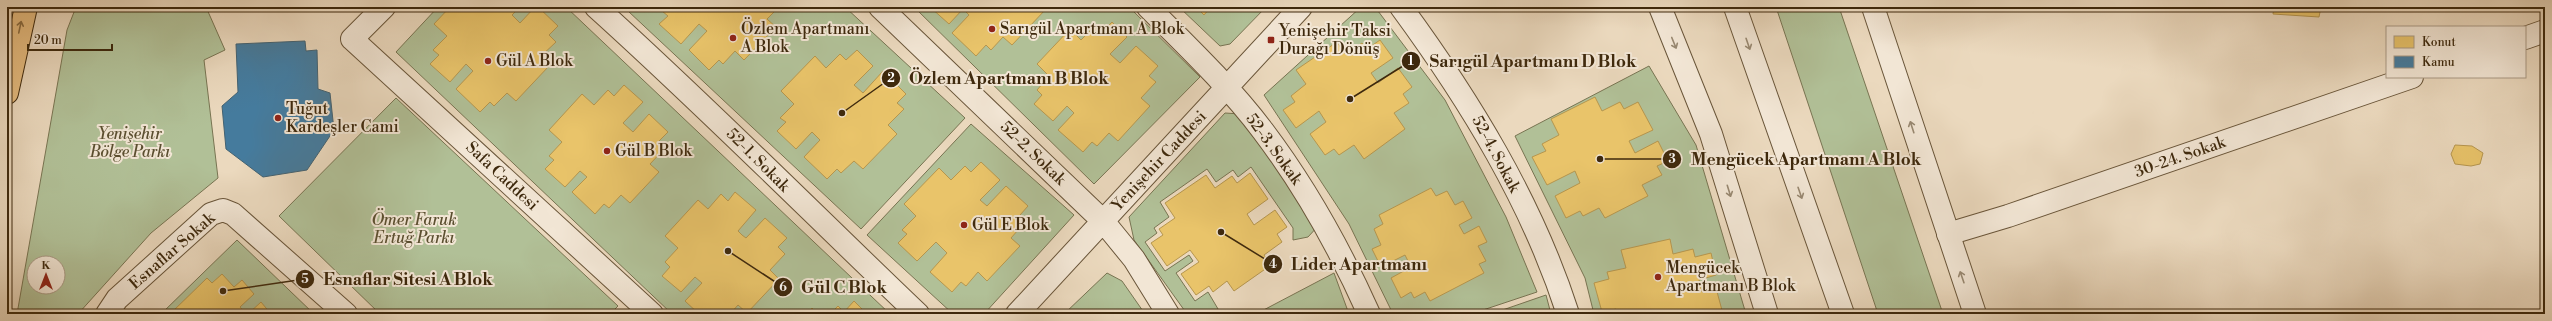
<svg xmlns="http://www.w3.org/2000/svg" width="2552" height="321" font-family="'Libre Bodoni',serif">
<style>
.green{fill:#b1c097;stroke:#787452;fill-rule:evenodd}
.homes{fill:#e9c46a;stroke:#b6964e}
.public{fill:#457b9d;stroke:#436272}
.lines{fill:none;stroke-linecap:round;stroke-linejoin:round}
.minor-casing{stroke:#695539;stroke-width:24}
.tertiary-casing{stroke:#695539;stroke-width:24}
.primary-casing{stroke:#3e290d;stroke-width:24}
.minor{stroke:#f2e6d5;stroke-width:22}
.tertiary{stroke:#f2e6d5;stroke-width:22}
.primary{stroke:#e6bc7f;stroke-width:22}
.oneway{stroke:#8a6b40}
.oneway2{stroke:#988871}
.poi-dot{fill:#8f2418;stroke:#f2e6d5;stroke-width:1.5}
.labels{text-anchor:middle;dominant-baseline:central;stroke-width:4;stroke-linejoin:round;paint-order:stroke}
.poi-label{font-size:16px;fill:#3e290d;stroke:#f2e6d5;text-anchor:start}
.park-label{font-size:16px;font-style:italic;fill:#5b4f30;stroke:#f2e6d5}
.street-label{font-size:16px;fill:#3e290d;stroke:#f2e6d5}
.leader{fill:none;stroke:#3e290d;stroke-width:1.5}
.callout-dot{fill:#3e290d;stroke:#f2e6d5;stroke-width:1.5}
.mark-label{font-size:12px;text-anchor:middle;font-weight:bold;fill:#fff}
.callout-label{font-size:17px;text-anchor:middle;font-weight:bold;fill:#3e290d;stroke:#f2e6d5;stroke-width:4;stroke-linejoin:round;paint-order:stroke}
</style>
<rect width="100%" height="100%" fill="#ebd9be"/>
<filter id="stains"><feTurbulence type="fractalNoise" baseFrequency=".005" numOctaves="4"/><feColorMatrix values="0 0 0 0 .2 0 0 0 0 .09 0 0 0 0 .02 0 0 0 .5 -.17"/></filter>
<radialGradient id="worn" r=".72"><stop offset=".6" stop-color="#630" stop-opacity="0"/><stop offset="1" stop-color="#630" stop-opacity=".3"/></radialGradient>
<path class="green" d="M76 7H206L225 50 204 60 218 178 151 233 78 314H17L67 30ZM34 263H58V287H34Z
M438 7H566L890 314H672L396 52Z
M632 7H845L965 118 861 229 628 11Z
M914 7H1129L1200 77 1094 184Z
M1179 7H1266L1230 44 1220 46Z
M1361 7H1375L1445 100 1506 217 1537 292 1471 314H1393L1349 224 1264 95Z
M1776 7H1839L1943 314H1878Z
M1649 66 1696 145 1746 314H1594L1585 278 1515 136Z
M396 98 618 306 610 314H380L279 216Z
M1225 113 1241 114 1319 225 1308 237 1293 240V228L1251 167 1238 177 1233 170 1216 182 1207 169 1160 202 1169 217 1154 228 1157 233 1145 242 1165 271 1189 255 1193 261 1176 273 1195 301 1208 292 1221 314H1187L1134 240 1129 217Z
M971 124 1074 215 984 314H953L867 235Z
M237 240 314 314H161Z
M1107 273 1122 281 1145 314H1064Z
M1334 273 1349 314H1256Z
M1546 295 1551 314H1491Z"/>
<path class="homes" d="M450 7H520L512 15 520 23 535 7H538L558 26 549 35 556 42 540 57 549 66 516 101 507 93 494 106 490 102 480 112 456 89 473 71 466 64 450 82 430 64 439 55 433 50 447 36 434 24Z
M666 7H779L767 19 776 27 744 60 735 51 723 64 719 60 709 70 689 50 707 31 699 24 681 44 659 24 668 16 662 11Z
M930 7H1044L1046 9 1012 45 1003 37 991 50 986 45 976 56 952 33 969 15 963 9 949 24Z
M1196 7H1211L1204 15Z
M2274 7H2321L2319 17 2273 14Z
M1112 22 1127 37 1110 54 1120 63 1136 46 1158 66 1149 76 1156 82 1141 98 1150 106 1118 141 1109 133 1097 146 1092 142 1083 152 1058 130 1074 113 1067 106 1053 121 1034 104 1042 95 1037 90 1049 76 1037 64 1070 29 1081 40 1095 26 1102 32Z
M1380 40 1393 58 1371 73 1378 83 1398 68 1412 87 1403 94 1409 103 1394 113 1405 129 1364 159 1354 145 1339 155 1334 149 1325 155 1310 134 1326 122 1319 111 1296 128 1283 110 1295 102 1291 96 1306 84 1296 70 1337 42 1345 54 1362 43 1367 49Z
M857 50 873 66 854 85 863 93 883 71 906 94 897 103 904 109 888 125 897 134 863 169 854 161 841 173 837 169 827 179 804 157 820 140 812 132 796 149 777 131 786 122 780 118 794 104 781 91 815 56 826 68 840 54 846 60Z
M624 85 643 102 623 123 633 132 649 114 668 132 659 141 666 147 650 164 659 172 630 203 621 195 609 208 604 204 595 214 572 192 587 177 580 171 565 187 545 169 554 160 549 156 562 142 549 130 582 94 594 105 608 90 614 96Z
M1595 97 1602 111 1620 102 1624 109 1638 102 1653 130 1629 141 1635 153 1658 141 1668 161 1657 166 1662 175 1642 185 1648 196 1605 218 1599 208 1583 216 1580 211 1566 218 1555 196 1580 183 1575 171 1547 185 1532 157 1546 151 1542 144 1559 135 1551 119Z
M2455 145 2472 146 2483 153 2480 164 2471 166 2455 164 2451 154Z
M981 162 1000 180 980 200 987 206 1006 186 1028 206 1020 215 1026 221 1011 238 1020 246 987 281 978 272 966 286 961 282 952 292 930 272 947 253 936 242 917 261 898 243 907 234 902 230 916 216 904 204 939 168 951 180 965 166 971 172Z
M1250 173 1268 199 1247 214 1254 225 1275 210 1287 227 1277 234 1282 242 1264 255 1271 265 1234 291 1227 281 1213 292 1209 286 1196 295 1181 274 1199 262 1190 250 1167 266 1151 243 1163 235 1159 229 1175 218 1165 203 1206 175 1215 188 1232 176 1237 183Z
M1431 188 1436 196 1447 191 1455 205 1463 201 1472 218 1459 225 1464 234 1479 226 1487 242 1478 246 1486 261 1479 264 1484 273 1430 301 1425 292 1414 298 1411 292 1401 298 1391 278 1411 267 1405 255 1381 267 1372 249 1381 245 1374 229 1383 224 1379 215Z
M735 192 756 210 738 231 742 235 746 238 765 218 787 238 778 247 785 254 770 270 779 279 747 313 738 305 730 314H699L685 301 702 283 695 277 681 292 662 276 670 267 665 262 678 248 665 236 698 200 708 209 721 194 728 201Z
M1670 239 1673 254 1693 249 1695 257 1711 253 1716 275 1699 280 1702 292 1716 288 1723 314H1617L1616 309 1602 312 1594 283 1609 279 1607 272 1626 268 1621 250Z
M222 274 234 287 242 280 254 294 240 307 246 314H170L207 278 212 283Z
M854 301 867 314H830L838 306 844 312Z
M261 302 271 314H248Z
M812 308 818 314H807Z"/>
<path class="public" d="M305 41 306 51 317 50 318 89 330 93 334 130 307 170 263 177 226 149 222 106 238 92 236 44Z"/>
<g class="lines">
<g class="minor-casing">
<path id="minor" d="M384 7 352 39 652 314
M596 7C706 106 811 212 918 314
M880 7 1103 221 1134 259 1168 314
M1148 7C1188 47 1229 86 1263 131 1306 188 1340 249 1369 314
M1401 7C1470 101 1532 202 1568 314
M1660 7 1711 134 1767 314
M2525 38 2545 31
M1948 234 2008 216 2412 77
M107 314 117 299 211 214 223 210 233 214 346 314
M1017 314 1301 7"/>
</g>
<g class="tertiary-casing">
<path id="tertiary" d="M1735 7 1843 314
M1873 7 1975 314"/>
</g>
<g class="primary-casing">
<path id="primary" d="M7 93 26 7"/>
</g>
<use href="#minor" class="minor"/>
<use href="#tertiary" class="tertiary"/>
<use href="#primary" class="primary"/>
</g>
<defs><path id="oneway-shaft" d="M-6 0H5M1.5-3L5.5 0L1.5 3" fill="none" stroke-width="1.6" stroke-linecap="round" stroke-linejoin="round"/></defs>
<use class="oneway" href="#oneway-shaft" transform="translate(20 27) rotate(-78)"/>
<g class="oneway2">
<use href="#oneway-shaft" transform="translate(1674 43) rotate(68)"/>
<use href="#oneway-shaft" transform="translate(1748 44) rotate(71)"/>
<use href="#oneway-shaft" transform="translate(1912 127) rotate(-108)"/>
<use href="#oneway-shaft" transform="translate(1729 191) rotate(73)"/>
<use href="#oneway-shaft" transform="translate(1800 193) rotate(71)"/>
<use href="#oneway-shaft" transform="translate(1962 277) rotate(-109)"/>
</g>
<g class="poi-dot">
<circle cx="992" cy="29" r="4"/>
<circle cx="733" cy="38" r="4"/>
<rect x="1267" y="36" width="8" height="8" rx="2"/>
<circle cx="488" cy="61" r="4"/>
<circle cx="278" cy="118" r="4"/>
<circle cx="607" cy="151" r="4"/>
<circle cx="964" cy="225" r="4"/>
<circle cx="1658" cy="277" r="4"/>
</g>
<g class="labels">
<g class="poi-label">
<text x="741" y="29">Özlem Apartmanı<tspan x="741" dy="18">A Blok</tspan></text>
<text x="1000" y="29">Sarıgül Apartmanı A Blok</text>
<text x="1279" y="31">Yenişehir Taksi<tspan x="1279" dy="18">Durağı Dönüş</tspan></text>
<text x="496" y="61">Gül A Blok</text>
<text x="286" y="109">Tuğut<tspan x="286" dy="18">Kardeşler Cami</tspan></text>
<text x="615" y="151">Gül B Blok</text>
<text x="972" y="225">Gül E Blok</text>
<text x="1666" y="268">Mengücek<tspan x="1666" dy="18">Apartmanı B Blok</tspan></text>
</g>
<g class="park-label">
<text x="130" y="134">Yenişehir<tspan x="130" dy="18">Bölge Parkı</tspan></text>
<text x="414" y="220">Ömer Faruk<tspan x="414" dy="18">Ertuğ Parkı</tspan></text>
</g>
<g class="street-label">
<text transform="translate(1274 149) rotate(54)">52-3. Sokak</text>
<text transform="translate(1033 153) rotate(44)">52-2. Sokak</text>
<text transform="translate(1496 154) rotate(62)">52-4. Sokak</text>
<text transform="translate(2180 157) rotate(-19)">30-24. Sokak</text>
<text transform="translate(758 160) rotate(45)">52-1. Sokak</text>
<text transform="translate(1159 161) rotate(-47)">Yenişehir Caddesi</text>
<text transform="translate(502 176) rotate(43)">Safa Caddesi</text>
<text transform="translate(172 251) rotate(-41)">Esnaflar Sokak</text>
</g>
</g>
<path class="leader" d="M1350 99L1411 61M842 113L891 78M1600 159L1672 159M1221 232L1273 264M223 291L305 279M728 251L783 287"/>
<g class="callout-dot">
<circle cx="1350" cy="99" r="4"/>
<circle cx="842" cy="113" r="4"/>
<circle cx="1600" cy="159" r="4"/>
<circle cx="1221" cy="232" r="4"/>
<circle cx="223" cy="291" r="4"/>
<circle cx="728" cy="251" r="4"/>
<circle cx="1411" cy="61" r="10"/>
<circle cx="891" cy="78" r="10"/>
<circle cx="1672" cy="159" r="10"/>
<circle cx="1273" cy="264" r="10"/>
<circle cx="305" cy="279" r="10"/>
<circle cx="783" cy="287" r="10"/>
</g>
<g class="mark-label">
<text x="1411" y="65">1</text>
<text x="891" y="82">2</text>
<text x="1672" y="163">3</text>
<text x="1273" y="268">4</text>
<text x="305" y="283">5</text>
<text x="783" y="291">6</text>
</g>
<g class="callout-label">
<text x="1533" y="67">Sarıgül Apartmanı D Blok</text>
<text x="1009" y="84">Özlem Apartmanı B Blok</text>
<text x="1806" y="165">Mengücek Apartmanı A Blok</text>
<text x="1359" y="270">Lider Apartmanı</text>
<text x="408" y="285">Esnaflar Sitesi A Blok</text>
<text x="844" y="293">Gül C Blok</text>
</g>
<rect width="2552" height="321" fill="none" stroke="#ebd9be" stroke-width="24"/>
<rect x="8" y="8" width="2536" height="305" fill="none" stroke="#3e290d" stroke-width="2"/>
<rect x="12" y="12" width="2528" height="297" fill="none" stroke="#3e290d"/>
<rect x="2386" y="26" width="140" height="52" fill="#f2e6d5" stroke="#aa9a85"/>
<rect x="2394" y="36" width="20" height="12" fill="#e9c46a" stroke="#aa9a85"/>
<text x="2422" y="46" font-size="12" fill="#3e290d">Konut</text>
<rect x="2394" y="56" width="20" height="12" fill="#457b9d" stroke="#aa9a85"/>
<text x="2422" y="66" font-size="12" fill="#3e290d">Kamu</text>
<g transform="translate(46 275)"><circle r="19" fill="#f2e6d5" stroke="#aa9a85"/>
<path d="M0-3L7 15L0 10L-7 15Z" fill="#8f2418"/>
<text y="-6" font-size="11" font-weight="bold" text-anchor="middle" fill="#3e290d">K</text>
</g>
<path d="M28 44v6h84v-6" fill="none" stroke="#3e290d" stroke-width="2"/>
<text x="34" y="44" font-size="12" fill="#3e290d" stroke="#f2e6d5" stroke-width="3" paint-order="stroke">20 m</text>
<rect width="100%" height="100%" filter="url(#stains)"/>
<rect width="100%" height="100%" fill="url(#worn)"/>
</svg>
